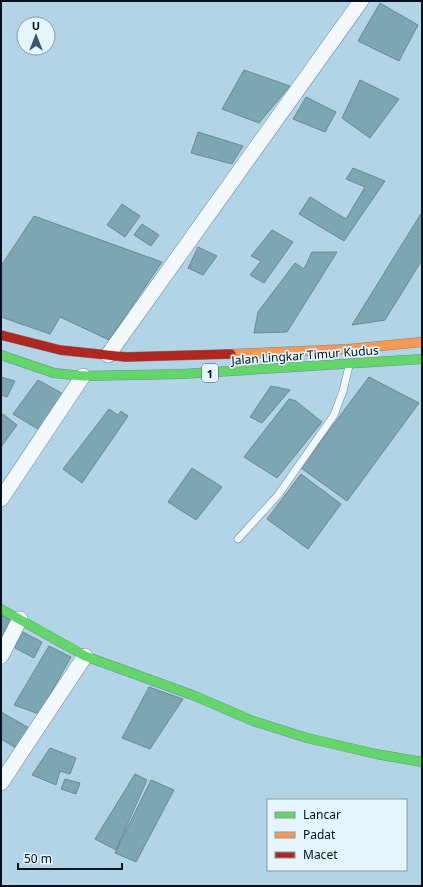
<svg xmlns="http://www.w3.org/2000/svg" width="423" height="887" font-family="'Noto Sans',sans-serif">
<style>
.building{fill:#7ba6b2;stroke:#6e8993}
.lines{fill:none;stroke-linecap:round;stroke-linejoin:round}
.lane-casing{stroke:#698d9c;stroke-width:8}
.street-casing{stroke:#698d9c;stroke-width:16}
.fast-casing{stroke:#698d9c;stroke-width:10}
.slow-casing{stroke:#698d9c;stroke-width:10}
.jam-casing{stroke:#698d9c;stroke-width:10}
.lane{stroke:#f3f9fb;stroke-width:7}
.street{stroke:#f3f9fb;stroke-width:15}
.fast{stroke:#63d668;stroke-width:9}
.slow{stroke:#ff974d;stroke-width:9}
.jam{stroke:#b3261e;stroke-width:9}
.labels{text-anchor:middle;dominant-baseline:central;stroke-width:3.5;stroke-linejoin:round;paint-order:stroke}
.shield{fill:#e5f5fd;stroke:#455560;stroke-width:1}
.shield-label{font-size:11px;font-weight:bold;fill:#00101c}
.street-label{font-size:12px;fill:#00101c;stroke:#e5f5fd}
</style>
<rect width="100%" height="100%" fill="#b1d4e6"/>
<path class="building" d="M380 3 418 25 399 61 358 41Z
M244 70 290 86 259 123 222 109Z
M360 80 399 99 370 138 342 118Z
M306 97 336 112 325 132 293 119Z
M198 132 243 146 232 164 191 153Z
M353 168 385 181 344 241 299 214 310 197 346 219 365 187 346 179Z
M122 204 140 216 125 237 107 225Z
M422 212V260L385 320 352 325Z
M34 216 162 262 109 340 60 317 50 334 1 317V263H3Z
M142 224 159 235 151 246 134 235Z
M272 230 293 242 264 283 250 275 261 261 251 256Z
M198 247 217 256 203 275 188 268Z
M312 252H337L287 332 254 333 258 312 295 263 304 269Z
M1 377 15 381 7 397 1 395Z
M369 377 419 403 347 501 301 468Z
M38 380 67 396 41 431 13 414Z
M271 386 290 390 262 423 250 417Z
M289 399 296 401 322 422 277 478 244 457Z
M109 409 118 415 121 411 128 416 82 483 63 469Z
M3 414 17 425 1 447V417Z
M192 468 222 487 196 520 168 502Z
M301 474 341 504 308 549 267 519Z
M1 615 10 620 1 638Z
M21 631 42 642 34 658 15 648Z
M49 646 71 657 39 714 14 705Z
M149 687 183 699 150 749 122 738Z
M1 712 31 729 19 750 1 739Z
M50 748 76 758 70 774 60 771 56 785 32 775Z
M135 774 147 780 116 850 95 839Z
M65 779 80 783 76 794 61 789Z
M151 780 174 790 136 862 115 853Z"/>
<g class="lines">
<g class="lane-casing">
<path id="lane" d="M238 539 278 495 334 415 343 391 349 366"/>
</g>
<g class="street-casing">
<path id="street" d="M108 355 361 1
M1 499 83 376
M1 656 20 619
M1 783 85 656"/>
</g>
<g class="fast-casing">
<path id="fast" d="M1 355 54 373 83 376 182 374 422 359
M1 609 85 656 195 696 253 721 307 738 376 754 422 762"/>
</g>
<g class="slow-casing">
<path id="slow" d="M231 354 349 349 422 342"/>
</g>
<g class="jam-casing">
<path id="jam" d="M1 335 60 350 126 357 231 354"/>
</g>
<use href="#lane" class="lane"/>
<use href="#street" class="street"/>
<use href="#fast" class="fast"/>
<use href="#slow" class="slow"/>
<use href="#jam" class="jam"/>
</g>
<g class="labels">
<rect class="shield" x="202" y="364" width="16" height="18" rx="3"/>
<g class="shield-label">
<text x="210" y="373">1</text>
</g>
<g class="street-label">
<text transform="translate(305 355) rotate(-4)">Jalan Lingkar Timur Kudus</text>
</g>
</g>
<rect width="423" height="887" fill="none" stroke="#00101c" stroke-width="4"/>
<rect x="267" y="799" width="140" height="72" fill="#e5f5fd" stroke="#8999a3"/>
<rect x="275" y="812" width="20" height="6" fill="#63d668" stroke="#8999a3"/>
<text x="303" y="819" font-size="12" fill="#00101c">Lancar</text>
<rect x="275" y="832" width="20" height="6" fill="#ff974d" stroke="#8999a3"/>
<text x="303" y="839" font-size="12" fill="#00101c">Padat</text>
<rect x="275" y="852" width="20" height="6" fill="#b3261e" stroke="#8999a3"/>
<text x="303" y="859" font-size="12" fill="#00101c">Macet</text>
<g transform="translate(36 36)"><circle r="19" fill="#e5f5fd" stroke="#8999a3"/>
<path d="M0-3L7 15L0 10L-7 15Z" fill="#3e5563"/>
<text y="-6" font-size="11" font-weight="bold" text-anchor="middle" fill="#00101c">U</text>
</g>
<path d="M18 863v6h104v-6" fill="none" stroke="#00101c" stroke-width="2"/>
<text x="24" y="863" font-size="12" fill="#00101c" stroke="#e5f5fd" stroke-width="3" paint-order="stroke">50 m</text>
</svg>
